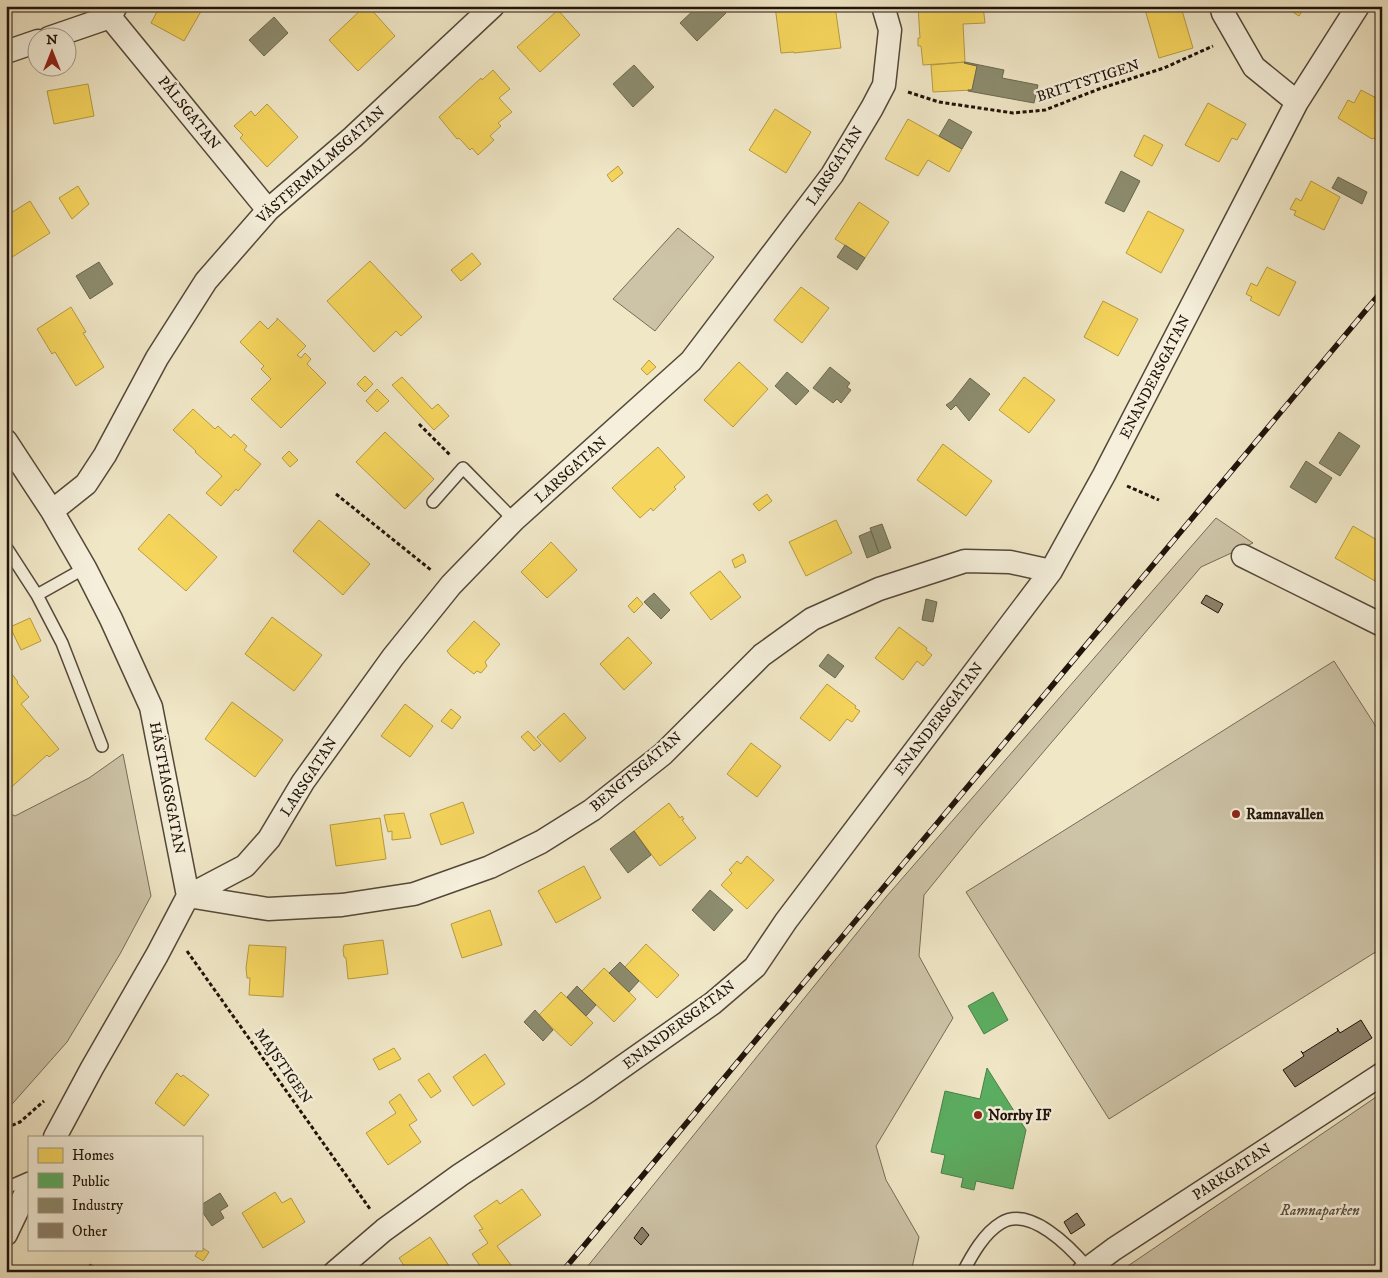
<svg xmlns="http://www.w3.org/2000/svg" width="1388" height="1278" font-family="'IM FELL DW Pica',serif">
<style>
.green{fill:#cdc3a7;stroke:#766b58}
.homes{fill:#f6d55c;stroke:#b69b43}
.public{fill:#5aae61;stroke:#498047}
.industry{fill:#8c8c6e;stroke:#6c6850}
.building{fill:#8c816c;stroke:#20130a}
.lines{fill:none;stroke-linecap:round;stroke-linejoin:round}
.service-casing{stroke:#544839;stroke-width:14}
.minor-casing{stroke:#544839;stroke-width:25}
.path{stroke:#20130a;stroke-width:3;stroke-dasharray:4 2.5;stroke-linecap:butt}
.service{stroke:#f5efdb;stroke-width:11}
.minor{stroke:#f5efdb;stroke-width:22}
.rail-casing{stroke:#20130a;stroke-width:5.5}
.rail{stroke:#f5efdb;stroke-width:4;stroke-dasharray:11;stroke-linecap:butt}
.poi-dot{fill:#8f2418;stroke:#f5efdb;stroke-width:2}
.labels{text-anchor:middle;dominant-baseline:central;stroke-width:5;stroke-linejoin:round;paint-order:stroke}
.street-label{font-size:15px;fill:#20130a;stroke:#f5efdb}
.poi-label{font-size:15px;font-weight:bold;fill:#20130a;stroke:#f5efdb;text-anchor:start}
.park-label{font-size:15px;font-style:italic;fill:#5d5141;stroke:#f5efdb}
</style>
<rect width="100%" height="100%" fill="#f0e7c7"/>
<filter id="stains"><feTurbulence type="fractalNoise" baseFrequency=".004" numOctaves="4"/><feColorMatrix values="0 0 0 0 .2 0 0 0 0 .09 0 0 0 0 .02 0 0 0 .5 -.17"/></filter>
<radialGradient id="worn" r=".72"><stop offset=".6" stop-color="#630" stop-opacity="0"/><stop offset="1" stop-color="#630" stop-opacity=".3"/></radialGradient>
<path class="green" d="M678 228 714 257 655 331 613 299Z
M1216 518 1253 543 1201 567 976 831 924 895 919 956 953 1018 876 1146 886 1180 919 1237 911 1272H583L886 897Z
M1334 661 1382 736V948L1109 1119 966 892Z
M123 754 151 896 120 954 67 1042 6 1111V811L15 816 89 778Z
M1382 1093V1272H1119Z"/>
<path class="homes" d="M160 6H204L184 41 151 23Z
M365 6H368L395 36 358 71 329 40Z
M775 6H835L841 48 794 53V52L781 53Z
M918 6H983L985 23 963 24 965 62 923 65 921 46H918V38H920Z
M1144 6H1183L1181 7 1193 48 1159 58Z
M1283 6H1305L1299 16Z
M558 10 580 35 540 72 517 47Z
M965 62 964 63 977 66 972 90 933 92 931 65Z
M493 70 510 89 499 98 512 112 498 123 501 126 490 136 494 140 478 155 472 148 470 150 459 138 457 139 439 117 481 78 482 80Z
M88 84 94 116 54 124 47 91Z
M1361 90 1382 101V142L1373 138 1372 139 1338 118 1348 100 1354 103Z
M1208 103 1246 124 1237 140 1232 138 1219 162 1185 145Z
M267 104 298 137 267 167 240 138 243 135 234 126 251 111 255 116Z
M775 109 811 132 786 173 749 150Z
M908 119 962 149 949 172 928 160 918 176 885 159Z
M1144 135 1163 145 1152 166 1134 156Z
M618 166 623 173 612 182 607 175Z
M1311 181 1340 197 1324 230 1294 215 1296 211 1290 209 1296 198 1301 201Z
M78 186 89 204 72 219 59 198Z
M30 201 50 233 6 261V216Z
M859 202 889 222 865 258 835 239Z
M1148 211 1184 230 1161 273 1126 253Z
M472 253 481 264 461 281 451 270Z
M370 261 422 317 401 336 396 331 374 352 327 301Z
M1267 267 1296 282 1279 316 1250 300 1252 297 1246 294 1251 283 1257 286Z
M801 287 829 308 802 343 774 320Z
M1103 301 1138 319 1118 356 1084 337Z
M71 307 86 332 83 333 104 367 76 386 55 352 52 354 37 329Z
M277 318 306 346 297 355 301 358 305 353 311 359 307 364 326 383 281 428 251 399 271 379 261 369 264 366 240 342 260 321 268 329 277 320Z
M649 360 656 367 647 375 641 369Z
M739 362 768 389 733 427 704 400Z
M365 376 373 384 365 392 357 384Z
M402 377 432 409 438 404 449 416 434 430 392 385Z
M1024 377 1055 400 1029 433 999 410Z
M377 389 389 401 377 412 366 401Z
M193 409 215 429 218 426 231 438 234 434 247 446 244 450 261 464 238 491 236 489 221 506 206 493 222 476 195 452 196 451 173 430Z
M385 432 434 479 405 509 356 462Z
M943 444 992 481 966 516 917 480Z
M658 447 685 477 674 487 676 489 653 511 651 508 640 518 612 488Z
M289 451 298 460 290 467 282 458Z
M767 494 772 501 759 511 753 504Z
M169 514 217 557 186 591 138 549Z
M319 520 370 564 343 595 293 551Z
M836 520 852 553 806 576 789 542Z
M1353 526 1377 540 1379 538 1382 540V585L1335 558Z
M551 542 577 570 547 598 521 572Z
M743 554 746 562 735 568 732 560Z
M720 571 741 597 711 620 690 593Z
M637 597 643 604 634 613 628 606Z
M272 617 322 655 294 691 245 654Z
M30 618 41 641 21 650 10 627Z
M474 621 500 644 485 662 487 666 481 673 477 671 474 674 451 656 447 651Z
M899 627 927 648 926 650 932 655 923 666 917 661 903 680 875 658Z
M628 637 652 663 624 690 600 664Z
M8 669 18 682 17 683 29 697 21 704 59 749 49 757 47 755 6 792V671Z
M827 684 856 706 855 708 860 711 852 722 847 719 830 741 800 718Z
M232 702 283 740 255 777 205 739Z
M405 704 433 726 410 757 381 736Z
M451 709 461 717 452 729 441 721Z
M564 713 586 738 560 762 537 737Z
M528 731 541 745 534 751 521 737Z
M751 743 781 766 757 797 727 774Z
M463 802 474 833 441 845 430 814Z
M669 803 680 818 682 816 684 819 682 820 696 838 660 866 634 831Z
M404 813 411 838 392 840V831L388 832 384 815Z
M380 818 386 859 336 866 330 825Z
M747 856 774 880 747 909 721 885 732 873 729 870 737 861 741 864Z
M584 866 601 898 556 923 538 891Z
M490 910 502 945 462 958 451 924Z
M383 940 388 974 348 979 346 958 344 957 343 950 344 945Z
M646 944 679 975 657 998 625 967Z
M249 945 286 947 283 997 249 995 250 978H247L246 968Z
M604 968 636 999 614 1022 582 991Z
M561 992 593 1023 571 1046 539 1015Z
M394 1048 401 1059 379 1070 373 1059Z
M485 1054 505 1084 473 1106 453 1077Z
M177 1073 181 1077 183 1075 209 1095 184 1126 155 1103Z
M429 1073 441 1091 431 1098 418 1080Z
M400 1094 417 1120 409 1125 421 1142 388 1165 366 1133 396 1113 389 1102Z
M522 1189 541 1215 497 1246 516 1272H484L472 1254 488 1243 479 1230 483 1229 474 1216 497 1200 500 1204Z
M275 1192 282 1203 291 1198 305 1222 263 1248 242 1213Z
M430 1237 453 1272H408L399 1258Z
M201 1247 209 1252 203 1261 195 1256 199 1249H201Z"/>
<path class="public" d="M993 992 1008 1020 984 1034 968 1006Z
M987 1068 1026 1130 1013 1189 976 1181 974 1190 961 1187 963 1178 941 1173 945 1155 931 1152 945 1091 980 1099Z"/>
<path class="industry" d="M698 6H720L726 13 697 41 680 23Z
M274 17 288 33 264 56 249 40Z
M965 62 1004 70 1002 78 1038 85 1034 103 968 91V90H972L977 66 964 63Z
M634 65 654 87 633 107 613 84Z
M949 119 972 132 962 149 939 136Z
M1121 171 1140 181 1124 212 1105 203Z
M1338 177 1367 192 1362 204 1332 188Z
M845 245 865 258 857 270 837 257Z
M99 262 113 284 90 299 76 276Z
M830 367 850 383 847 387 851 390 841 403 837 399 833 403 813 388Z
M787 372 809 391 796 405 775 386Z
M970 378 990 394 969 421 956 405 951 410 946 405 952 401Z
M1339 432 1360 446 1340 476 1319 463Z
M1306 461 1332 478 1316 503 1290 487Z
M882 524 891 548 879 553 870 528Z
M871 531 879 553 867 558 859 536Z
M654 593 670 610 661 619 644 602Z
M926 599 937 602 933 622 922 620Z
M828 654 844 666 835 678 819 666Z
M634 831 651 855 628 873 610 849Z
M710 890 733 910 714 931 692 910Z
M620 962 639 981 629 992 609 973Z
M577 986 596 1005 586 1016 567 997Z
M535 1010 553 1030 543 1041 524 1022Z
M220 1193 228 1206 220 1211 224 1218 212 1226 201 1210V1205Z
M90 1264 104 1272H86Z"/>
<path class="building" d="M1206 595 1223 604 1218 613 1201 603Z
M1361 1020 1372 1038 1295 1087 1283 1070 1304 1056 1301 1051 1303 1053 1338 1031 1337 1028 1340 1033Z
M1077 1213 1085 1225 1071 1234 1064 1222Z
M642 1227 649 1235 641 1245 634 1238Z"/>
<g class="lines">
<g class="service-casing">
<path id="service" d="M433 502 463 468 514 520
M6 547 37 595 85 568
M37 595 62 643 102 746
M6 1188 29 1178
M963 1272C972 1255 984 1233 1001 1223 1030 1205 1071 1248 1088 1268"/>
</g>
<g class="minor-casing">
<path id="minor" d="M1221 6 1223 13 1254 67 1297 102
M110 17 268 210
M49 38 110 17 116 6
M6 52 38 41
M6 441 52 511 85 568 111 619 151 707 188 896 157 955 92 1068 55 1137
M52 511 86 484 105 455 157 358 206 281 268 210 353 137 493 6
M1243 556 1382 625
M188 896 245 866 269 839 303 782 393 657 451 585 514 520 691 361 832 175 872 108 884 85 890 30 883 6
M188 896 268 909 342 905 414 894 490 867 541 842 592 810 663 754 762 655 812 619 879 589 965 561 1010 562 1051 571
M6 1234 29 1186
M335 1272 384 1230 460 1175 588 1091 713 1003 755 967 786 921 1051 571 1104 475 1297 102 1358 6
M1083 1272 1114 1249 1382 1074"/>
</g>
<path class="path" d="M908 92 939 102 1013 113 1045 110 1099 89 1164 68 1213 46
M419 424 450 455
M1127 486 1159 500
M336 494 431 570
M187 951 370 1209
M6 1128 20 1122 44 1101"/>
<use href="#service" class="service"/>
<use href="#minor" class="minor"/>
<g class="rail-casing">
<path id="rail" d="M562 1272 1382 291"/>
</g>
<use href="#rail" class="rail"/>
</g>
<g class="poi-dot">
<circle cx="1236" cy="814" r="5"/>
<circle cx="978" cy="1115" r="5"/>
</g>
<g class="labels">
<g class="street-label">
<text transform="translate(1088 81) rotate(-18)">BRITTSTIGEN</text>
<text transform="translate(189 113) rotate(51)">PÅLSGATAN</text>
<text transform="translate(321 165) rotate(-42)">VÄSTERMALMSGATAN</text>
<text transform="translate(835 166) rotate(-57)">LARSGATAN</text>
<text transform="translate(1155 377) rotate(-63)">ENANDERSGATAN</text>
<text transform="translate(571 470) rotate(-42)">LARSGATAN</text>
<text transform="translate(939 719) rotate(-53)">ENANDERSGATAN</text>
<text transform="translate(636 772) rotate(-40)">BENGTSGATAN</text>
<text transform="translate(309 777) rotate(-57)">LARSGATAN</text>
<text transform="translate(167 788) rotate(79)">HÄSTHAGSGATAN</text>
<text transform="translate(679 1025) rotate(-37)">ENANDERSGATAN</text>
<text transform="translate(283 1066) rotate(55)">MAJSTIGEN</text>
<text transform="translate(1232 1172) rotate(-33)">PARKGATAN</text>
</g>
<g class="poi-label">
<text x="1246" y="814">Ramnavallen</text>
<text x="988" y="1115">Norrby IF</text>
</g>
<g class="park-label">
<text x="1320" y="1210">Ramnaparken</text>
</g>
</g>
<rect width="1388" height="1278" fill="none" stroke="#f0e7c7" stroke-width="25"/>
<rect x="8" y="8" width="1373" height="1263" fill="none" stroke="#20130a" stroke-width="2.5"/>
<rect x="12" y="12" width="1363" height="1253" fill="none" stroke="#20130a"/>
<rect x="28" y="1136" width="175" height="115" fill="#f5efdb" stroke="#a09787"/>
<rect x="38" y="1148" width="25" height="15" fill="#f6d55c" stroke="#a09787"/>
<text x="72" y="1160" font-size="15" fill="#20130a">Homes</text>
<rect x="38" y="1173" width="25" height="15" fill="#5aae61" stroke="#a09787"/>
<text x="72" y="1186" font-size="15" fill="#20130a">Public</text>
<rect x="38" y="1198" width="25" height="15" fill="#8c8c6e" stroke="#a09787"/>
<text x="72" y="1210" font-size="15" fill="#20130a">Industry</text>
<rect x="38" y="1223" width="25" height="15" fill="#8c816c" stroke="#a09787"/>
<text x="72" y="1236" font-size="15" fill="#20130a">Other</text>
<g transform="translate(52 52)"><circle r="24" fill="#f5efdb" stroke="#a09787"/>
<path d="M0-4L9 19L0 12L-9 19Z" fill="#8f2418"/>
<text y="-8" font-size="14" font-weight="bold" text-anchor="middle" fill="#20130a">N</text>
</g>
<rect width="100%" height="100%" filter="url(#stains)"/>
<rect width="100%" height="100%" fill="url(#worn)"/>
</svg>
